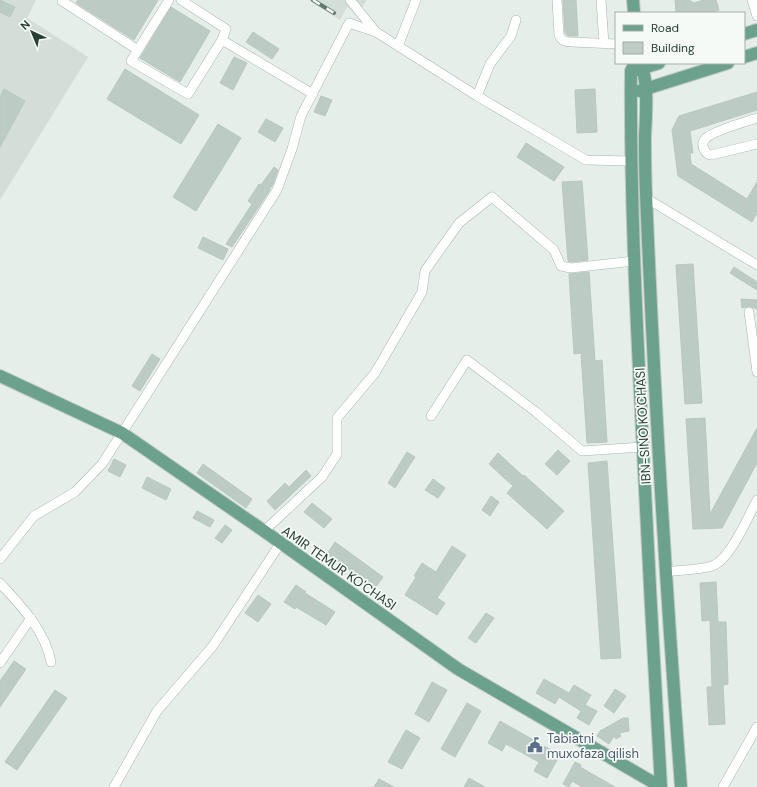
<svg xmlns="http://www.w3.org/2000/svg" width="757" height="787" font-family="'DM Sans',sans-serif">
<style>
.built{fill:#d3ded8}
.building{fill:#bdcbc5;stroke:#b8c7bf}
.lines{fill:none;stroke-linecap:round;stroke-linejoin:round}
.minor-casing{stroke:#a8b6af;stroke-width:10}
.major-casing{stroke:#c2c9c6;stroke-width:14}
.minor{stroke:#fff;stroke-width:9}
.major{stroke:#6ca18e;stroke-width:12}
.rail-casing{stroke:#607a70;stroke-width:4}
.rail{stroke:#f6faf7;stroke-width:2.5;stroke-dasharray:8;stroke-linecap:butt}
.labels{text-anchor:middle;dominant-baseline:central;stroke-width:3.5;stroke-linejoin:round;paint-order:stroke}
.street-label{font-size:13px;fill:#253f35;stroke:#f6faf7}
.service-label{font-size:13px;fill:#4e5e75;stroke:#f6faf7;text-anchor:start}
</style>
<rect width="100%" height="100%" fill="#e5eee9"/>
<path class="built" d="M0 0H36L27 18 88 57 0 200Z
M308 0H367L358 14 347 7 340 20Z"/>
<path class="building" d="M0 0 15 7 10 17 0 12Z
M78 0H158L134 40 76 3Z
M563 0H576L578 36H568L565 33Z
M675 0H689L694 3 704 0H716L719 10 709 13H676Z
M171 7 210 31 180 82 140 58Z
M253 32 279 49 272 59 246 42Z
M234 57 247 63 233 90 220 83Z
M125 69 199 115 181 144 107 99Z
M4 89 25 101 0 147V97Z
M595 89 597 132 577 133 575 90Z
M757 92V110L690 131 693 153H690L691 164 747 199 757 182V213L752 222 678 176 672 130 679 116Z
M321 96 332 100 325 116 314 112Z
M266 119 283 128 275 142 258 132Z
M218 124 241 138 196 211 173 197Z
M526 143 564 167 554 181 517 157Z
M274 167 278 170 273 184 269 190H270L232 247 226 244 252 204 248 201 259 184 261 185Z
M582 181 588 260 571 262 568 261 562 182Z
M203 237 228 249 223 260 198 248Z
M693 264 702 403 685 404 676 265Z
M734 267 757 282V290L730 273Z
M589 272 595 361 602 360 607 442 587 443 581 353 574 354 569 274Z
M741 299 757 300V309L749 306 742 308Z
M152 354 160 359 140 391 132 386Z
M705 418 710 514 757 428V463L722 528 693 529 686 419Z
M558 450 570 461 557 475 545 464Z
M407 452 415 457 395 488 388 483Z
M498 453 523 476 524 475 564 511 547 529 507 493 513 486 489 464Z
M114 459 126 465 120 477 108 471Z
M607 461 621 658 601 659 588 463Z
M203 464 252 499 246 508 197 473Z
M306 470 311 476 275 510 267 501 285 483 289 487Z
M147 477 171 489 166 500 142 488Z
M433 479 445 488 438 498 425 490Z
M491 496 499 502 490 516 482 510Z
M312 503 332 519 324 528 304 512Z
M197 511 214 520 210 527 193 518Z
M225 525 232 530 222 543 215 538Z
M335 542 383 577 375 588 327 554Z
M452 546 466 555 437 598 445 603 437 615 405 595 416 577 414 576 422 563 436 572Z
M716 582 718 622H726L728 684 723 685 725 724 709 725 707 687H712L710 620 702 621 700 583Z
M296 585 306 592 305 593 335 612 326 625 296 607 295 609 284 602Z
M258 595 271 604 258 622 245 613Z
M486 613 494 618 476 643 468 638Z
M14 661 26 669 0 707V681Z
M544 679 569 693 574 685 591 695 585 705 597 711 589 725 577 718 581 711 559 697 555 704 536 693Z
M432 682 447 690 429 722 415 714Z
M615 689 626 696 614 713 604 706Z
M55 690 67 698 17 770 5 762Z
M467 703 481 711 455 757 441 749Z
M623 718H628L629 731 619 733 621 736 616 739 614 736 609 744 597 736 601 730H602Z
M500 721 560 755 547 778 534 771 539 762 506 744 502 751 488 743Z
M406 730 420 738 402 769 388 762Z
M575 762 581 765 580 767 615 787H582L572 781 569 787 563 784Z
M469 778 485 787H464Z
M379 779 394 787H374Z"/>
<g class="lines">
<g class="minor-casing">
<path id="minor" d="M63 0 62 1 138 50
M169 0 131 61 188 94 222 40 226 29 181 0
M350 0 376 32
M557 0 559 35C562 41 565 42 572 42L616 44
M601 0 604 44
M752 0 757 16
M222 40 313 94
M398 46 416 0
M477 96 490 64 511 36 516 20
M757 118C745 122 715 130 706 138 703 141 702 145 704 149 706 153 707 154 711 155L757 144
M646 198 757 265
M749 312 757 372
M431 416 467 360 536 412 582 451 642 447
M264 531 322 477 337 454V418L375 373 422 292 425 271 459 223 492 197 554 250 561 266 571 268 634 261
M0 559 34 516 75 492 102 464 122 433 277 190 292 149 301 116 349 23 376 32 477 96 586 160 631 161
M666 572C679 570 700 570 712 566 730 560 748 517 757 500
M0 583C21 606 45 630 51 662
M0 663 31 618
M114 787 157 711 212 647 280 544
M723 787 757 727"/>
</g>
<g class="major-casing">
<path id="major" d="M633 0 634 13
M744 34 757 30
M744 57 757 53
M635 63 631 71C630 191 636 311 642 431 648 550 654 668 661 787
M640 63C649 78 646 117 645 135 645 154 645 174 646 193 654 391 666 589 681 787
M637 70 659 63
M639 91 728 63
M0 376 122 433 264 531 458 669 661 787"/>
</g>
<use href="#minor" class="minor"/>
<use href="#major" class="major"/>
<g class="rail-casing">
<path id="rail" d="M313 0 334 13"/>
</g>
<use href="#rail" class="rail"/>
</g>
<defs>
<g id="civic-bare" transform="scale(1.2)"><path d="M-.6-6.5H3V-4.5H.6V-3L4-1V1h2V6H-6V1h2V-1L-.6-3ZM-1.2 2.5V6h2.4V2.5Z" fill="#5c6f8a" stroke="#f6faf7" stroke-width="2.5" paint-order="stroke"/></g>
</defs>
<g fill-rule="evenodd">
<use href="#civic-bare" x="535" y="745"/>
</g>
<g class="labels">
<g class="street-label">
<text transform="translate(643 426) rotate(-93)">IBN-SINO KO'CHASI</text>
<text transform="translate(339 568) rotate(35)">AMIR TEMUR KO'CHASI</text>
</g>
<g class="service-label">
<text x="547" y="738">Tabiatni<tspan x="547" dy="15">muxofaza qilish</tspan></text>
</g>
</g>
<rect x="615" y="12" width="130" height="52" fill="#f6faf7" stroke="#a2afa9"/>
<rect x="623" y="25" width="20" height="6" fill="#6ca18e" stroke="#a2afa9"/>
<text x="651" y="32" font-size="12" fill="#253f35">Road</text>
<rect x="623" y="42" width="20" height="12" fill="#bdcbc5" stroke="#a2afa9"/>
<text x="651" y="52" font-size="12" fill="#253f35">Building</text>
<g transform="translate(32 32) rotate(316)" stroke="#f6faf7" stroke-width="3" paint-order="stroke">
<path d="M0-3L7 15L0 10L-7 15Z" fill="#253f35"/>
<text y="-6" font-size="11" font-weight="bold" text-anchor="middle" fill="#253f35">N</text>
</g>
</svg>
